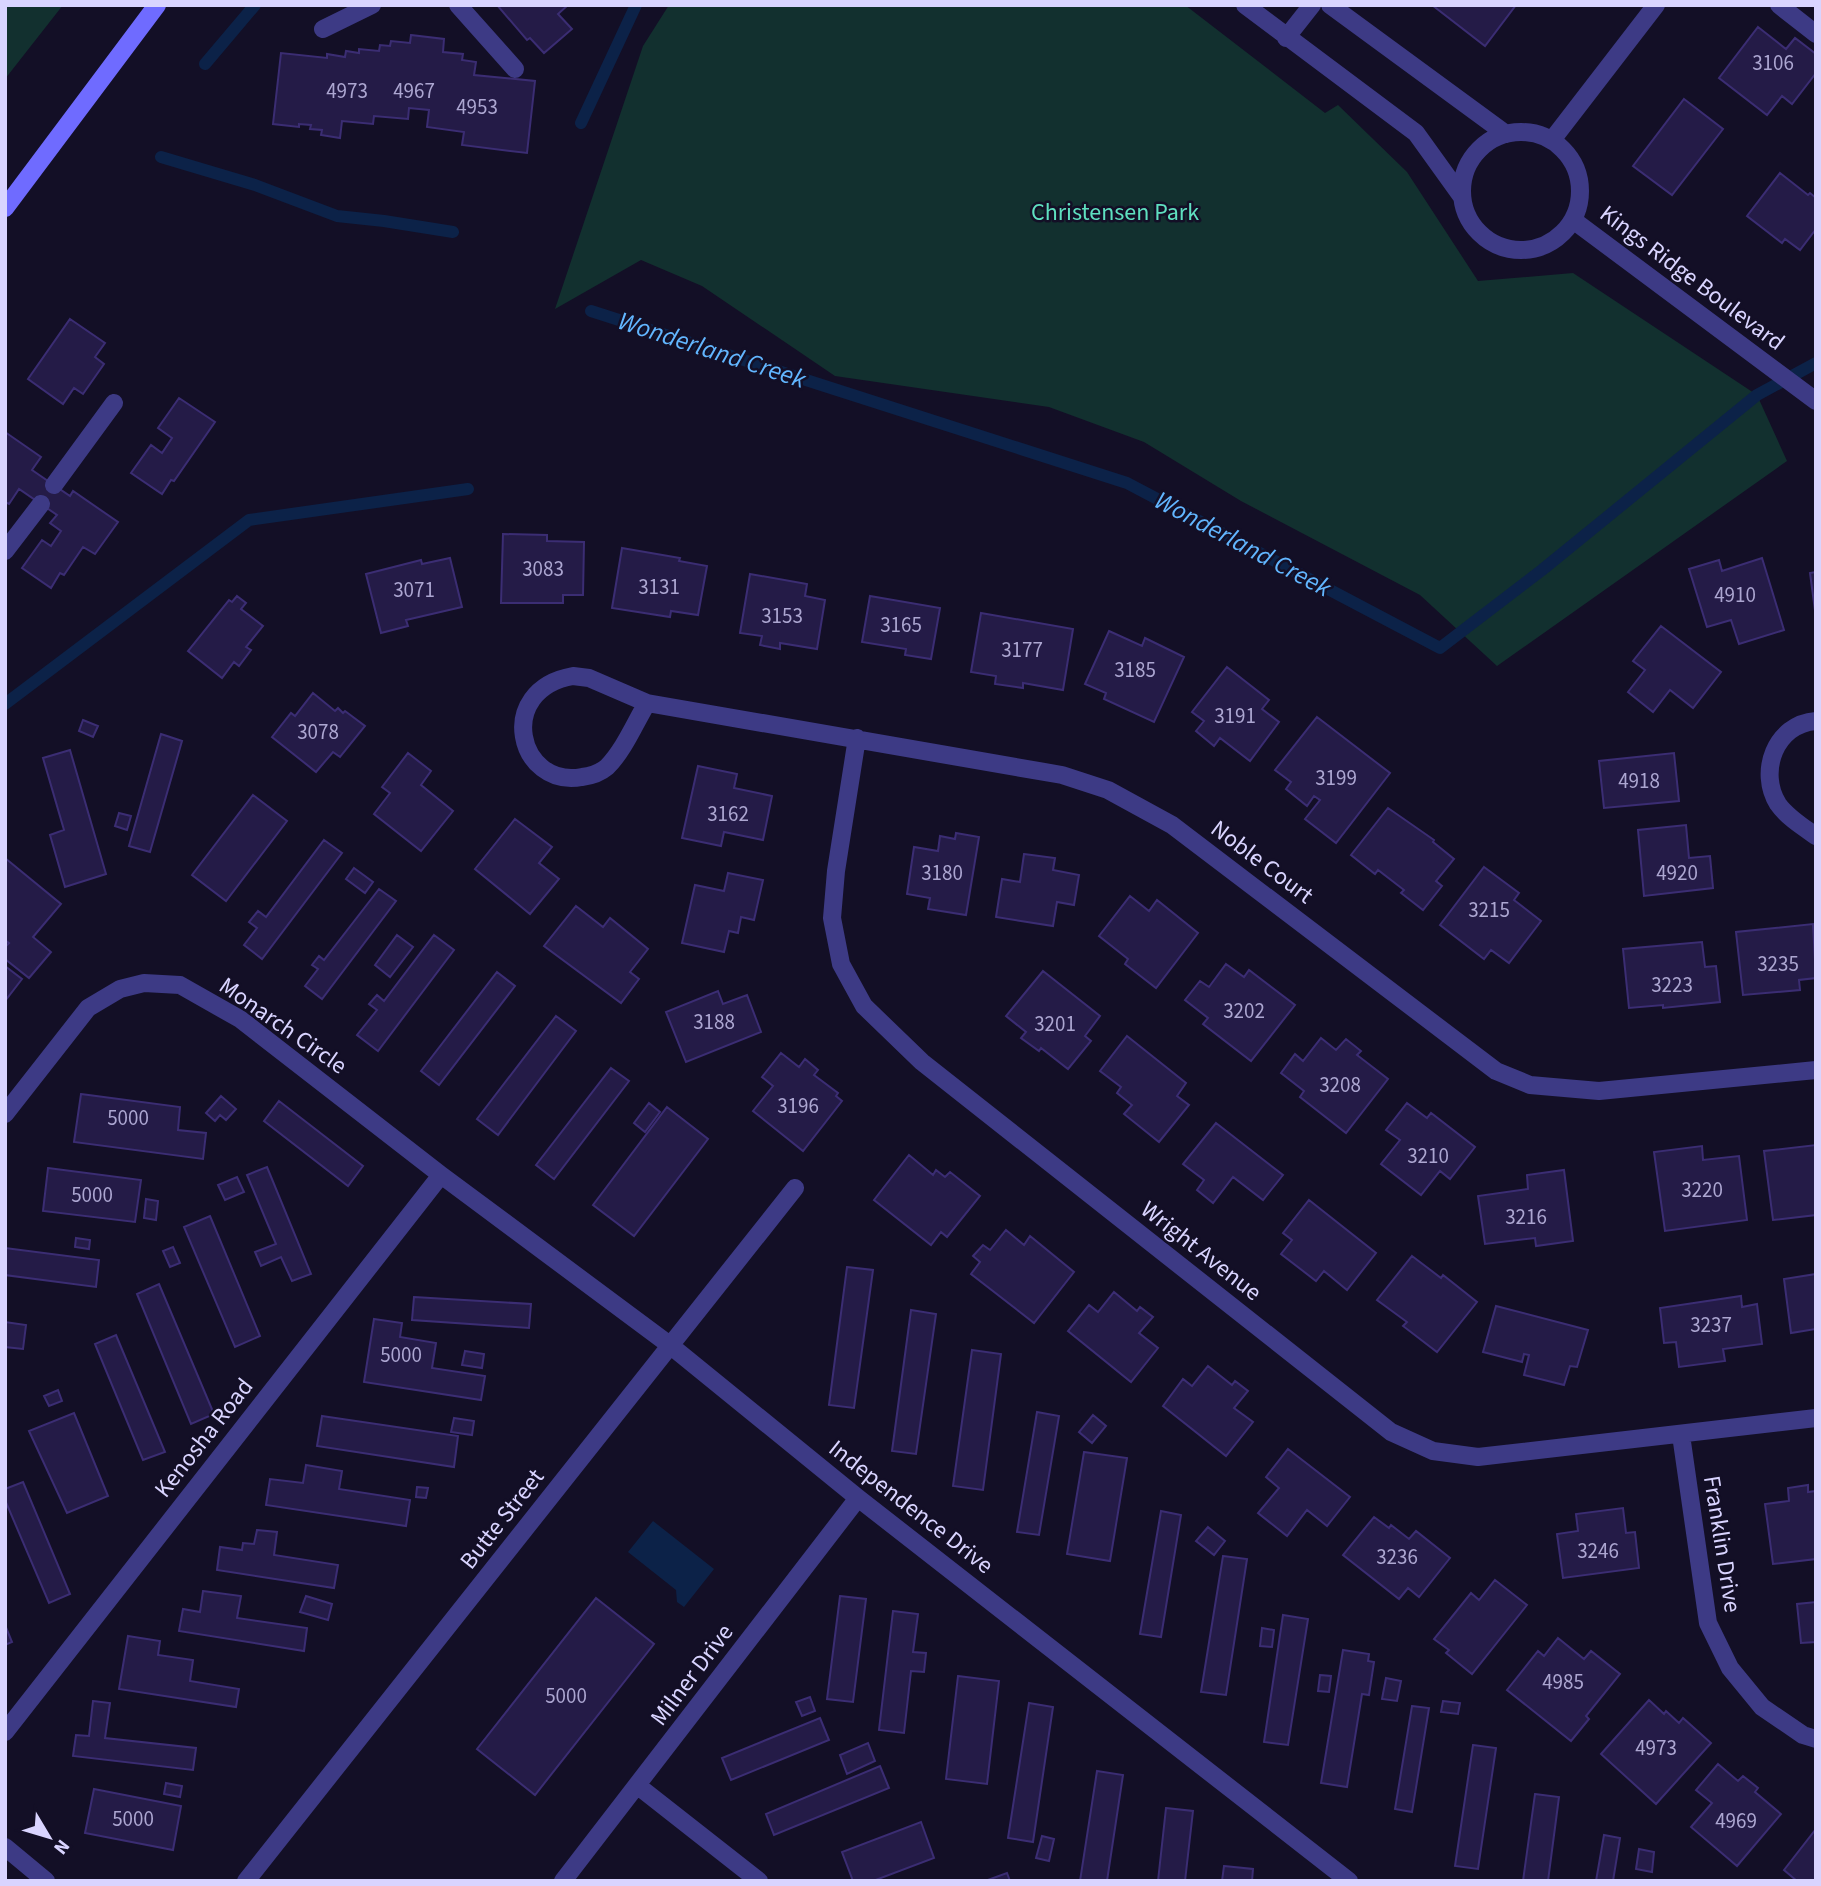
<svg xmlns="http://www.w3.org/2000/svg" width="1821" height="1886" font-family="'Source Sans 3',sans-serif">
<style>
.green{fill:#12302f}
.water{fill:#0c2248}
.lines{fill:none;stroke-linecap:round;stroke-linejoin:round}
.stream{stroke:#0c2248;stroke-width:12}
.building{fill:#241b47;stroke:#3b2d73;stroke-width:2}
.service{stroke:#3d3a85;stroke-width:18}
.minor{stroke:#3d3a85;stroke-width:18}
.secondary{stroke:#6f6bff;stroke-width:18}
.labels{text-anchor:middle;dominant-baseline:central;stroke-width:5;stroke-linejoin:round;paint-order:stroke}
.number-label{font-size:21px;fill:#aca6d1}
.park-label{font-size:24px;fill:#5fe0c0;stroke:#130f26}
.street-label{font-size:24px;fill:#d9d4ff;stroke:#130f26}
.water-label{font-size:26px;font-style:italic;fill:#62b6ff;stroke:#130f26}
</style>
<rect width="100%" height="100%" fill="#130f26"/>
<path class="green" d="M5 5H63L5 79Z
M669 5H1185L1325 113 1338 105 1407 172 1478 281 1573 273 1757 395 1787 461 1497 666 1420 595 1241 501 1144 442 1049 407 835 376 702 286 641 260 555 309 643 46Z"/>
<path class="water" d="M653 1521 714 1569 684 1607 677 1602 676 1590 628 1552Z"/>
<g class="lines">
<path class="stream" d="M205 64 255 5
M581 123 636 5
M161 157 255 185 337 216 384 221 453 232
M591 311 1127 483 1440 648 1542 570 1757 395 1816 363
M5 704 249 520 468 489"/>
</g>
<path class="building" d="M497 5H568L558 14 572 29 544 53 530 38 527 40Z
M1432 5H1516L1485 46Z
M1758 27 1786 49 1795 38 1816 54V73L1792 104 1782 96 1767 115 1719 78Z
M411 35 444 39 443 52 463 54 462 60 476 62 474 75 535 81 527 153 462 145 464 132 427 127 429 110 409 108 408 119 374 116 373 124 342 121 340 138 321 135 322 130 310 129 311 125 299 124V127L273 124 281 53 327 58V54L345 57 346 51 359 53V49L379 51 380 45 390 46 391 41 410 43Z
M1684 99 1723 129 1672 195 1633 166Z
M1780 173 1808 195 1810 193 1816 198V229L1800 250 1785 239 1782 243 1747 216Z
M70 319 105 343 95 357 104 364 83 394 74 388 63 404 28 379Z
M179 398 215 422 174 481 171 480 162 494 131 473 151 445 162 453 172 438 158 428Z
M5 432 41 457 32 470 70 496 73 491 118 522 95 554 83 547 64 575 60 573 51 588 22 568 42 540 51 546 61 531 50 523 57 515 19 489 9 504 5 502Z
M503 534 547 535V541L584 542 583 595H563V603H501Z
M622 548 680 558 679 561 707 566 698 615 671 611 670 617 612 608Z
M450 558 462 607 406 620 408 626 381 633 366 574 421 560 422 564Z
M1762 558 1784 630 1739 644 1731 620 1707 627 1689 569 1719 560 1722 571Z
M1816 572V618L1810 573Z
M750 574 807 584 805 596 825 600 817 649 780 643V649L760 645 762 636 740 633Z
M237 596 246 603 241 609 263 626 246 647 251 650 239 666 234 662 222 678 188 651 229 600 232 602Z
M870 596 940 608 931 659 905 655 906 649 862 642Z
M981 613 1073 629 1063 690 1023 683V688L995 684 996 676 971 672Z
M1661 626 1721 672 1693 708 1670 690 1653 712 1628 692 1645 670 1633 661Z
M1109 631 1142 646 1145 638 1184 657 1154 722 1104 699 1106 693 1085 684Z
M1227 667 1269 700 1262 709 1279 722 1250 761 1220 738 1214 746 1196 731 1204 721 1192 712Z
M313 693 335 711 338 708 343 713 345 711 365 726 340 757 333 752 316 772 272 737 291 713 295 716Z
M1317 717 1390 773 1336 843 1305 819 1320 800 1314 796 1307 806 1286 789 1291 782 1275 770Z
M83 720 98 726 93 737 79 731Z
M161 734 182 741 150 852 129 846Z
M70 750 106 874 65 887 50 835 64 830 43 758Z
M408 753 431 771 421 785 453 811 421 851 374 814 390 793 382 787Z
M1674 753 1679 801 1604 808 1599 761Z
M698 766 737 774 734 788 772 796 763 840 724 832 721 846 682 838Z
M253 795 287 821 226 901 192 875Z
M1388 808 1434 840 1433 842 1454 859 1436 881 1442 886 1423 910 1401 893 1404 890 1378 870 1375 874 1351 855Z
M119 813 131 816 127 830 115 826Z
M515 819 552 847 539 863 559 879 530 914 475 869Z
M1686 825 1689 858 1710 856 1713 888 1644 896 1638 830Z
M956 833 979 837 966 915 928 909 930 898 907 894 914 847 938 851 940 836 955 839Z
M324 840 342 853 262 959 244 945 257 928 249 922 258 911 266 917Z
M1024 854 1055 858 1053 870 1079 875 1074 905 1057 902 1053 926 996 917 1002 879 1020 882Z
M5 858 61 904 33 937 51 952 29 978 5 959V947L9 943 5 940Z
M1484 867 1519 893 1514 900 1541 921 1509 963 1491 950 1484 959 1440 925Z
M354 868 373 882 365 893 346 879Z
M728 873 763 880 754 920 741 917 738 933 729 931 724 952 682 943 695 885 724 891Z
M379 889 396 901 322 999 305 986 318 969 312 965 319 956 324 960Z
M1130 896 1149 911 1157 900 1198 933 1156 988 1125 964 1128 959 1099 936Z
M576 906 603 927 610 918 648 949 630 972 639 979 621 1003 544 946Z
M1813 924 1816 978 1799 980 1800 990 1743 995 1736 932Z
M397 935 413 947 390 977 375 965Z
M434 935 454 950 378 1051 357 1035 377 1010 369 1004 377 995 384 1001Z
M1702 942 1705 967 1716 966 1720 1002 1663 1008V1005L1629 1008 1623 949Z
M1226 964 1244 977 1249 970 1295 1005 1251 1061 1203 1024 1208 1018 1185 1000 1200 981 1209 987Z
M5 966 22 979 5 1001Z
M1043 971 1100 1016 1085 1036 1091 1041 1068 1069 1041 1048 1039 1051 1021 1038 1026 1032 1006 1016Z
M497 972 515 986 439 1085 421 1071Z
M718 991 723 1004 747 995 761 1032 686 1062 666 1012Z
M556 1016 576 1031 498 1135 477 1119Z
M1127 1036 1186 1083 1177 1096 1189 1105 1159 1142 1124 1114 1132 1105 1117 1093 1121 1087 1100 1071Z
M1321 1038 1336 1050 1346 1039 1361 1051 1357 1055 1388 1079 1346 1133 1300 1097 1304 1091 1281 1073 1295 1054 1303 1061Z
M781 1053 799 1067 805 1059 818 1070 814 1075 838 1093 836 1096 842 1101 803 1151 753 1111 773 1086 762 1077Z
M611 1068 629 1081 554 1179 536 1165Z
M81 1094 180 1107 178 1130 206 1133 203 1159 74 1142Z
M221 1096 236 1109 226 1120 220 1115 215 1121 206 1113Z
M279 1101 363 1166 348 1186 264 1121Z
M649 1103 660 1112 645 1132 634 1123Z
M1407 1103 1427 1118 1431 1113 1475 1147 1450 1179 1440 1171 1421 1195 1381 1164 1400 1140 1386 1130Z
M667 1107 708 1139 634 1236 593 1205Z
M1216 1123 1283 1175 1263 1200 1233 1177 1213 1203 1197 1190 1204 1180 1183 1164Z
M1816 1145V1215L1773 1220 1764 1151Z
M1702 1146 1703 1160 1739 1156 1747 1220 1665 1231 1654 1152Z
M909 1155 933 1175 936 1170 945 1177 950 1172 980 1196 947 1237 941 1232 931 1245 874 1200Z
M267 1167 311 1274 292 1281 281 1257 261 1266 255 1252 276 1244 247 1175Z
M48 1168 141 1180 135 1222 43 1211Z
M1564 1170 1573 1241 1536 1246 1535 1238 1485 1244 1478 1196 1528 1189 1527 1175Z
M237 1177 244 1192 225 1200 218 1185Z
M146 1199 158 1201 156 1220 144 1218Z
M1309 1200 1376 1253 1347 1290 1324 1271 1316 1281 1281 1254 1292 1240 1283 1233Z
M210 1216 260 1336 235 1347 184 1227Z
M1006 1230 1024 1245 1030 1236 1074 1272 1034 1323 971 1274 980 1262 973 1256 983 1245 990 1250Z
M76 1238 90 1240 89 1249 75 1247Z
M173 1247 180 1263 170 1267 163 1251Z
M5 1248 99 1260 96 1287 5 1275Z
M1412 1256 1441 1278 1443 1275 1477 1302 1437 1352 1403 1326 1407 1322 1377 1300Z
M847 1267 873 1270 854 1408 829 1405Z
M1816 1274V1329L1791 1333 1784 1279Z
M159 1284 214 1414 191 1424 137 1294Z
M1114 1292 1137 1311 1140 1307 1153 1317 1139 1333 1158 1348 1131 1382 1068 1331 1089 1305 1098 1312Z
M1741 1296 1742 1307 1757 1304 1762 1344 1723 1349 1725 1361 1679 1367 1676 1342 1664 1343 1660 1308Z
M414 1297 531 1304 529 1328 412 1320Z
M1496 1306 1588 1330 1577 1367 1570 1366 1564 1385 1524 1375 1529 1355 1524 1354 1522 1362 1483 1352Z
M911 1310 936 1314 916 1454 892 1451Z
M374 1319 402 1323 400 1337 436 1343 432 1368 485 1376 481 1400 364 1382Z
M5 1322 26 1325 23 1349 5 1347Z
M116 1335 165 1452 143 1460 95 1344Z
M972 1350 1001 1354 983 1490 953 1486Z
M465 1351 484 1354 482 1368 462 1365Z
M1208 1366 1232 1385 1235 1381 1248 1391 1234 1408 1253 1422 1226 1456 1163 1406 1183 1379 1192 1386Z
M58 1390 62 1401 49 1406 44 1396Z
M1037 1412 1059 1416 1039 1535 1017 1532Z
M74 1413 108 1496 67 1513 29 1431Z
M1093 1415 1106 1426 1092 1443 1079 1432Z
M322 1416 458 1436 454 1467 317 1446Z
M454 1418 474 1421 472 1435 451 1432Z
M1288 1449 1350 1497 1327 1526 1307 1510 1287 1536 1258 1513 1279 1488 1266 1477Z
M1084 1452 1127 1458 1110 1561 1067 1554Z
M306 1465 342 1471 339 1489 410 1500 406 1526 266 1505 270 1479 303 1483Z
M23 1482 70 1594 49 1603 5 1500V1489Z
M1808 1485V1492L1816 1491V1559L1773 1564 1765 1504 1789 1501 1788 1488Z
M417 1487 428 1488 426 1498 416 1497Z
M1623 1508 1626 1533 1635 1532 1639 1568 1563 1578 1557 1534 1578 1531 1576 1514Z
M1161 1511 1181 1515 1161 1637 1140 1634Z
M1374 1517 1389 1528 1391 1525 1409 1539 1416 1531 1450 1558 1419 1597 1408 1588 1399 1599 1343 1555Z
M1208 1527 1225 1541 1214 1555 1196 1541Z
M257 1530 277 1532 274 1555 338 1565 334 1588 217 1570 220 1547 242 1550 243 1543 254 1544Z
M1223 1556 1247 1559 1226 1695 1201 1692Z
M1495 1580 1527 1605 1472 1674 1446 1653 1449 1650 1434 1639 1471 1593 1479 1600Z
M203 1591 241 1596 237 1618 307 1628 304 1651 179 1631 183 1609 200 1612Z
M306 1596 332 1604 328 1620 300 1612Z
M840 1596 866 1599 853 1702 827 1699Z
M596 1598 654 1644 535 1795 477 1749Z
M1816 1602V1642L1801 1643 1797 1604Z
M893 1611 918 1614 913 1652 926 1653 924 1672 911 1671 904 1733 879 1730Z
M1283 1615 1308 1619 1288 1745 1264 1742Z
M5 1625 12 1642 5 1645Z
M1262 1628 1274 1630 1272 1647 1260 1646Z
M128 1636 160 1641 158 1655 193 1660 190 1681 239 1689 236 1707 119 1689Z
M1558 1638 1584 1659 1591 1651 1620 1674 1586 1716 1589 1719 1571 1741 1507 1690 1538 1651 1544 1656Z
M1343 1650 1369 1654 1368 1661 1374 1662 1369 1695 1362 1694 1347 1787 1321 1783Z
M1320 1675 1331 1676 1329 1692 1318 1691Z
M958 1676 999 1681 987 1784 946 1779Z
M1386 1678 1401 1681 1397 1701 1382 1699Z
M810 1697 815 1711 802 1716 796 1702Z
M1649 1700 1664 1714 1666 1711 1679 1723 1683 1718 1711 1743 1656 1804 1601 1754Z
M93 1701 110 1703 105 1738 196 1748 193 1770 73 1756 76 1735 89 1736Z
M1443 1701 1460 1703 1458 1714 1441 1712Z
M1029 1703 1053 1707 1033 1842 1008 1838Z
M1412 1706 1429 1708 1412 1812 1395 1809Z
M820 1718 829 1740 731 1780 722 1758Z
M868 1743 875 1761 847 1774 840 1755Z
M1473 1745 1496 1748 1478 1869 1455 1866Z
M1718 1764 1738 1781 1743 1776 1758 1788 1755 1792 1781 1814 1737 1866 1691 1827 1712 1803 1696 1790Z
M880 1766 889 1788 774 1835 766 1814Z
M1097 1771 1123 1775 1107 1881H1080Z
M166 1783 182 1786 180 1797 164 1794Z
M94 1789 181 1806 173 1850 85 1833Z
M1535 1794 1559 1797 1548 1881H1523Z
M1166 1808 1193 1811 1185 1881H1158Z
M921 1822 934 1858 873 1881H853L842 1852Z
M1816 1829V1881H1797L1784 1870Z
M1604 1835 1620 1838 1613 1881H1596Z
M1042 1836 1054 1839 1049 1861 1036 1858Z
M1639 1849 1654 1852 1652 1872 1636 1869Z
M1224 1866 1253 1869 1252 1881H1222Z
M1007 1873 1010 1881H985Z"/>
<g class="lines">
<path class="service" d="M458 5 515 69
M323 29 372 5
M54 485 114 403
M5 551 41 504"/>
<path class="minor" d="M1245 5 1416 133 1462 197
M1330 5 1506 134
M1779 5 1816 34
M1286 38 1312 5
M1462 191a59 59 0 1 1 118 0a59 59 0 1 1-118 0Z
M1552 140 1656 5
M1573 220 1816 401
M573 676 589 678 647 703C635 723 624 750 607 767 600 773 591 776 582 777 518 789 494 690 573 676Z
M647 703 1062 775 1108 790 1172 825 1496 1071 1530 1085 1599 1091 1816 1070
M1816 721C1775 724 1758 772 1778 804 1787 817 1803 827 1816 836
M857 738 836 871 832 918 841 964 864 1006 922 1062 1391 1432 1433 1451 1478 1457 1816 1418
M5 1114 88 1008 120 989 144 983 180 985 240 1019 441 1175 671 1346 858 1498 1349 1881
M1681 1435 1708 1623 1730 1668 1762 1707 1803 1735 1816 1739
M5 1732 441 1175
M638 1786 759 1881
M5 1847 46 1881
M246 1881 795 1188
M563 1881 858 1498"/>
<path class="secondary" d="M5 208 157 5"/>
</g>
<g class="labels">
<g class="number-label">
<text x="1773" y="63">3106</text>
<text x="347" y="91">4973</text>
<text x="414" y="91">4967</text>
<text x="477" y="107">4953</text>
<text x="543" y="569">3083</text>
<text x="659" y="587">3131</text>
<text x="414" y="590">3071</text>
<text x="1735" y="595">4910</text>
<text x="782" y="616">3153</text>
<text x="901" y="625">3165</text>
<text x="1022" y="650">3177</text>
<text x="1135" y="670">3185</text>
<text x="1235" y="716">3191</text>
<text x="318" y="732">3078</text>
<text x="1336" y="778">3199</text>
<text x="1639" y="781">4918</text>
<text x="728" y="814">3162</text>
<text x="942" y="873">3180</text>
<text x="1677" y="873">4920</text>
<text x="1489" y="910">3215</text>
<text x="1778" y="964">3235</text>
<text x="1672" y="985">3223</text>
<text x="1244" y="1011">3202</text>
<text x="714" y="1022">3188</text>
<text x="1055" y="1024">3201</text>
<text x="1340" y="1085">3208</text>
<text x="798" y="1106">3196</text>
<text x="128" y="1118">5000</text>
<text x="1428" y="1156">3210</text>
<text x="1702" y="1190">3220</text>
<text x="92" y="1195">5000</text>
<text x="1526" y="1217">3216</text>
<text x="1711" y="1325">3237</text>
<text x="401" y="1355">5000</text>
<text x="1598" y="1551">3246</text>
<text x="1397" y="1557">3236</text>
<text x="1563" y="1682">4985</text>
<text x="566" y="1696">5000</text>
<text x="1656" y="1748">4973</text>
<text x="133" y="1819">5000</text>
<text x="1736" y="1821">4969</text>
</g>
<g class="park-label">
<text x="1115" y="212">Christensen Park</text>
</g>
<g class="street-label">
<text transform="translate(1692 278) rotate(37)">Kings Ridge Boulevard</text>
<text transform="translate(1262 862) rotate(37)">Noble Court</text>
<text transform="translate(283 1026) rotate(35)">Monarch Circle</text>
<text transform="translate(1201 1251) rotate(38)">Wright Avenue</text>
<text transform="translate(204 1438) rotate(-52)">Kenosha Road</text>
<text transform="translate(911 1507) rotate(38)">Independence Drive</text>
<text transform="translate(502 1519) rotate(-52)">Butte Street</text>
<text transform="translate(1722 1544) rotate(81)">Franklin Drive</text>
<text transform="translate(692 1675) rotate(-53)">Milner Drive</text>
</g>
<g class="water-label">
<text transform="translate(712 350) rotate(18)">Wonderland Creek</text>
<text transform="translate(1243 544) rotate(28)">Wonderland Creek</text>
</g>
</g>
<rect width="1821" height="1886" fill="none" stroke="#d9d4ff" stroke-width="14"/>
<g transform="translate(49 1837) rotate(128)" stroke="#130f26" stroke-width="5" paint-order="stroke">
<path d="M0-5L12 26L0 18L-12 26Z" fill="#d9d4ff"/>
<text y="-10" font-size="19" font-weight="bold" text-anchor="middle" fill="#d9d4ff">N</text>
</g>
</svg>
